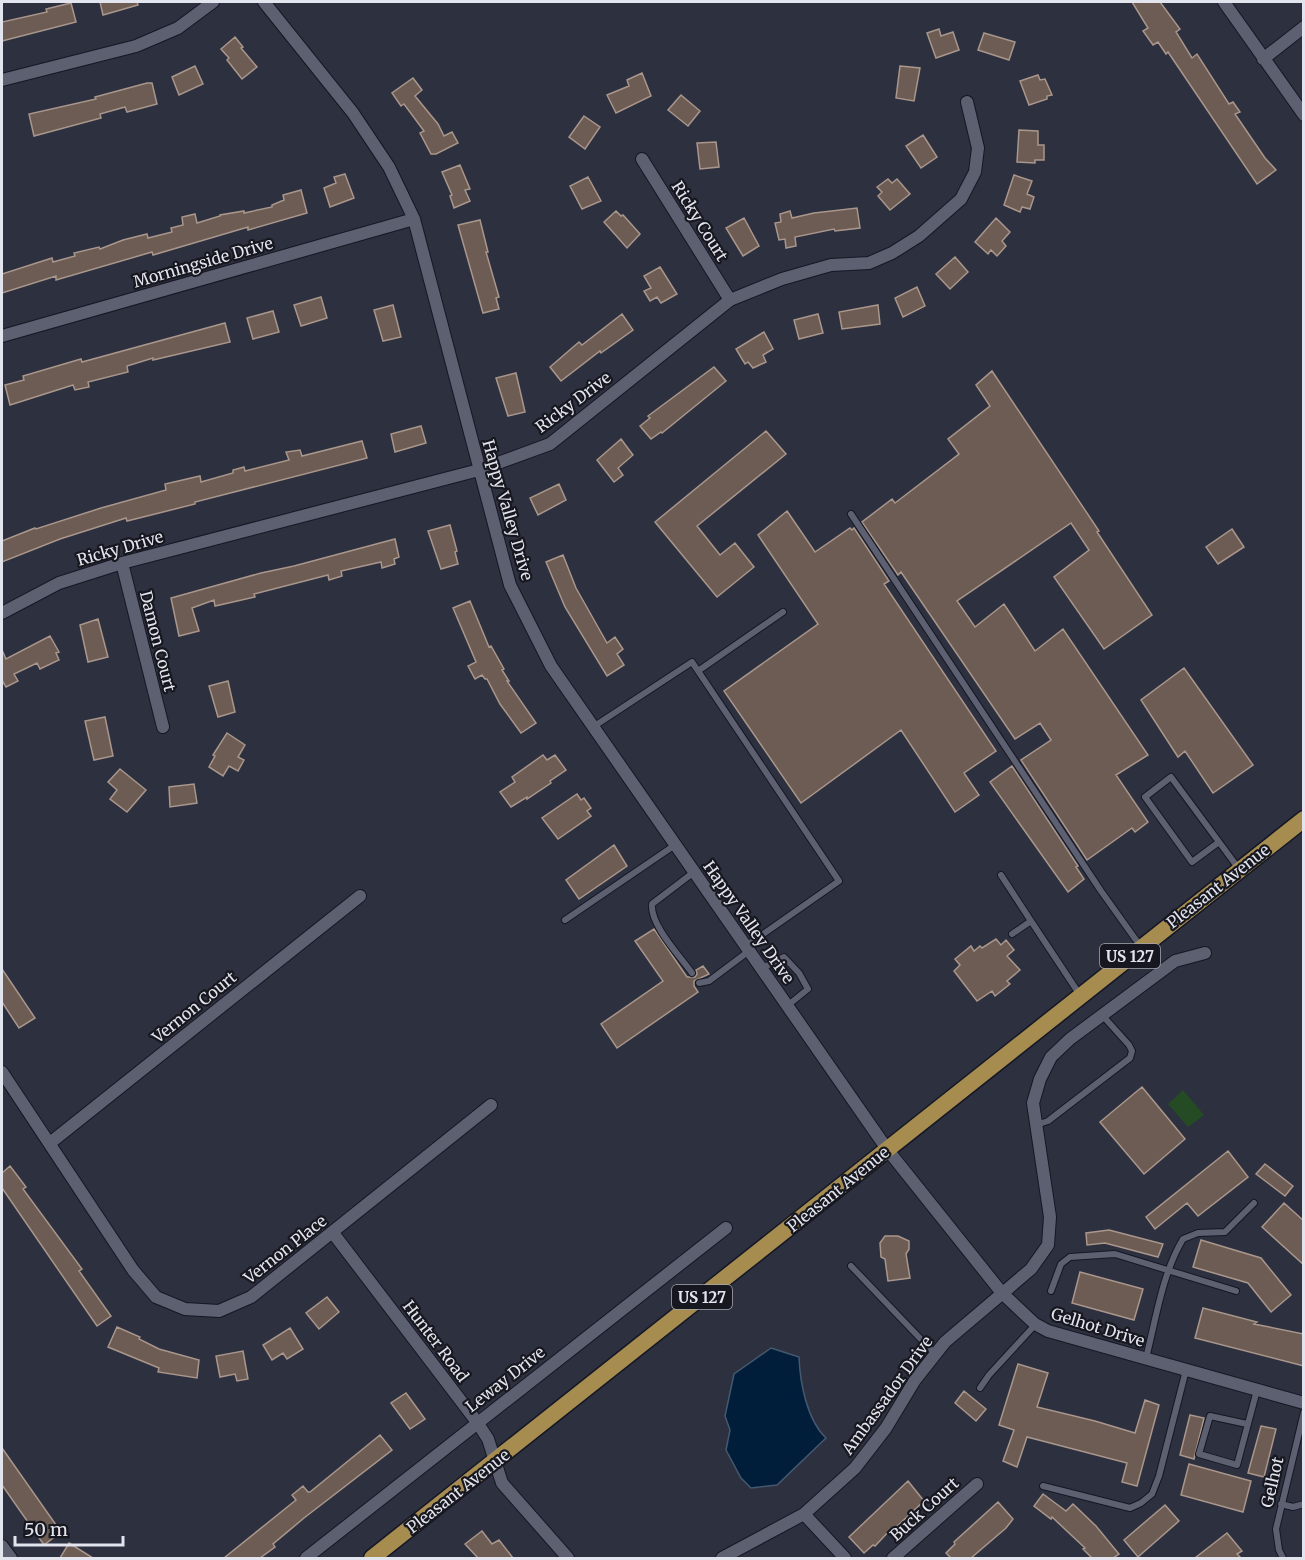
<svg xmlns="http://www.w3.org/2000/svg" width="1305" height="1560" font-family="Merriweather,serif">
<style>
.green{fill:#254b24}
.water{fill:#001e3a;stroke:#445970;stroke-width:1.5}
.building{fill:#6d5c53;stroke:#a9968c;stroke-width:1.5}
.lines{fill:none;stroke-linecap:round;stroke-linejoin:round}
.service-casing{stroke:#151725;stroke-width:8}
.minor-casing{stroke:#151725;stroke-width:14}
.primary-casing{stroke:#151725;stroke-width:19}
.service{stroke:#5d6070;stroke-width:6}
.minor{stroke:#5d6070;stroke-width:12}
.primary{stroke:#a68c4f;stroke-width:16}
.labels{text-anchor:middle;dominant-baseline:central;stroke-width:4.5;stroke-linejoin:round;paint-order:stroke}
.shield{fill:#17181f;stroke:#a5a7b0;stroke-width:1.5}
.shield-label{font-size:15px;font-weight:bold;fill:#e2e4ee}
.street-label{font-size:16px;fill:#e2e4ee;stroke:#17181f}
</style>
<rect width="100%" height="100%" fill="#2d303e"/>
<path class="green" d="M1183 1090 1204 1115 1188 1127 1168 1104Z"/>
<path class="water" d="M771 1348 799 1357C800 1383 807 1420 826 1438L777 1485 751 1488 741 1478 726 1450 730 1430 725 1416 734 1374Z"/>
<path class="building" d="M100 2H137L138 5 103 15Z
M1132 2H1160L1180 29 1176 32 1192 58 1197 54 1229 104 1233 102 1240 112 1235 114 1265 158 1276 170 1257 184 1168 52 1166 54 1158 42 1153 45 1143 31 1148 28Z
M71 3 76 22 2 41V22L47 12 46 9Z
M939 29 941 36 953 32 959 50 936 58 927 33Z
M984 33 1015 42 1009 60 978 50Z
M235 37 243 47 241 48 257 67 242 79 227 60 229 58 221 49Z
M195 66 203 84 179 95 172 77Z
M900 66 920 68 914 101 896 98Z
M642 73 651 96 616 113 607 95 629 86 627 80Z
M1038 75 1040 80 1045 79 1052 95 1047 96V99L1029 105 1020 81Z
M413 78 422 90 415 96 438 124 444 136 452 132 458 143 436 154H431L420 133 424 131 404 104 401 106 392 93Z
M147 83H152L157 104 127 112 125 107 100 114 101 118 34 136 29 114 96 99 95 97Z
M681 95 700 111 688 126 668 110Z
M584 116 600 127 585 149 569 137Z
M1019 130 1038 131V145H1044V160H1035V163L1017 162Z
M923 135 937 157 921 168 906 146Z
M716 142 719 167 700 169 697 143Z
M460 165 470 189 465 190 470 201 454 208 450 196 452 195 442 172Z
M345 174 354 198 330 207 324 188 336 183 334 177Z
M1014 175 1032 181 1027 194 1034 197 1030 209 1022 207 1020 212 1004 205Z
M588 177 601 201 582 209 570 186Z
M888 179 892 183 897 179 910 194 890 210 878 196 882 192 877 187Z
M301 190 307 213 248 230V227L153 255 152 252 56 280V276L2 293V274L52 258 53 262 75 256 74 253 99 247 100 249 123 240 147 234 148 238 172 232 171 228 183 225 182 217 195 214 197 223 220 216V215L244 211V213L272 207V205L284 200 283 195Z
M857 208 860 228 835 231 834 229 795 237 796 246 786 248 785 239 779 240 775 223 781 222 780 214 790 211 792 218 814 213Z
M616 211 621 216 623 215 640 234 627 248 604 222Z
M744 218 759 246 743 256 726 228Z
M996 218 1010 232 1002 241 1006 246 997 256 991 250 988 254 975 242Z
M480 220 488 252H486L499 297 496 298 499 309 483 313 458 225Z
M955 257 968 272 950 289 936 274Z
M660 267 677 294 661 303 657 297 650 301 644 291 651 288 644 276Z
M917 287 925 306 903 317 895 298Z
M321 297 327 318 301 326 294 305Z
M393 305 401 337 383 341 374 310Z
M878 305 880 324 842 329 839 312Z
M273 311 279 332 253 339 247 318Z
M622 314 633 330 601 353 600 351 561 381 550 367 579 342 582 345Z
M818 314 823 333 799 339 794 320Z
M225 323 230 342 153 360V358L127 366 128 372 88 382 89 387 75 390 73 385 10 405 5 385 24 380 23 376 81 359 82 362Z
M764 332 773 349 763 355 766 362 753 368 748 362 745 364 736 349Z
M714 367 726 381 662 433 661 432 651 439 640 426 650 418 648 416Z
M992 371 1099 531 1097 532 1152 615 1104 649 1054 577 1089 550 1071 523 957 601 975 627 1004 604 1035 651 1063 629 1148 755 1116 775 1148 822 1135 832 1132 828 1087 860 1021 760 1051 740 1040 723 1015 739 901 572 898 575 862 522 892 499 895 503 959 454 948 439 990 406 976 385Z
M516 373 525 412 508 416 496 378Z
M421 426 426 443 395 452 391 434Z
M766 431 786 454 697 526 720 555 735 543 754 567 717 597 655 522Z
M621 439 633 455 618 468 623 475 614 482 597 460Z
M362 441 367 458 195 502V504L127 521 126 518 60 539 2 562V541L35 528 36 529 101 508 166 490 165 484 200 476 201 482 233 473V470L244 467 245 471 289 460 286 452 300 450 302 456Z
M559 484 566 500 538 515 530 498Z
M787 511 815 552 850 528 852 530 854 528 889 581 884 584 996 751 964 773 979 795 955 812 901 730 801 803 724 691 818 624 758 535Z
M450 525 457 551 455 552 458 564 441 569 428 531Z
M1232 529 1244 547 1218 564 1206 547Z
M395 539 399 557 394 559 395 564 382 568 381 562 341 571 342 576 329 580 328 575 254 594 255 597 215 606 214 600 192 608 199 631 179 636 171 598 261 573 294 566Z
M563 555 576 588 607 643 615 637 623 649 617 654 624 665 607 676 565 607 546 562Z
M470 601 489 647 491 646 504 669 502 670 509 681H507L536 723 521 733 500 704 487 679H485L482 675 475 679 468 666 476 662 453 608Z
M98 619 108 657 88 662 80 625Z
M50 636 59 652 56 653 59 660 40 669 37 663 14 674 18 681 6 687 2 680V650L6 659Z
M1184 668 1253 765 1213 793 1185 751 1178 757 1141 700Z
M228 681 235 712 218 717 209 686Z
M105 717 113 756 94 760 85 721Z
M227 733 245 745 238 757 244 760 238 771 229 766 223 776 209 767 215 756 213 755Z
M543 755 547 760 555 755 566 770 550 781 551 783 527 799V797L511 807 500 792 515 782 512 777Z
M1012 766 1078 866 1076 867 1084 879 1068 892 990 782Z
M120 769 146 790 127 812 110 799 117 790 108 782Z
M194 784 197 803 170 807 169 787Z
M577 794 581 800 584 798 591 808 587 811 591 816 558 839 542 818Z
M614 845 627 866 579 899 566 880Z
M654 929 687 977H695L697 974 696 970 703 966 709 974 694 981V986L698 992 617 1048 601 1024 663 981 635 941Z
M996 939 1001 945 1006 940 1014 950 1007 956 1020 970 1007 981 1010 984 995 996 992 991 977 1001 954 971 960 965 955 959 971 946 974 951 980 946 982 948Z
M2 969 35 1018 19 1028 2 1002Z
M1142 1087 1185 1139 1144 1174 1100 1122Z
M1228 1151 1248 1177 1198 1216 1187 1203 1155 1229 1146 1217Z
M1265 1164 1293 1186 1285 1196 1256 1174Z
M10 1166 26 1187 23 1189 82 1269 79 1271 111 1316 97 1326 2 1188V1173Z
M1284 1203 1304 1221V1265L1262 1227Z
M1109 1230 1163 1244 1158 1257 1105 1243 1087 1245 1086 1233Z
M885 1236H898L909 1241V1249L906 1254 910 1278 888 1281 885 1259 881 1257 880 1243Z
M1201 1240 1261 1258 1291 1295 1271 1312 1248 1283 1193 1267Z
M1080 1272 1143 1289 1134 1320 1072 1303Z
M327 1297 339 1312 319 1329 306 1313Z
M1203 1308 1257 1322 1254 1324 1304 1334V1366L1195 1338Z
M117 1327 140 1337 139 1339 159 1349 199 1360 197 1378 158 1372 159 1368 108 1347Z
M290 1328 303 1349 287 1359 283 1353 272 1360 263 1345Z
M243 1351 248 1379 237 1381 235 1374 220 1377 216 1356Z
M1018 1364 1048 1373 1037 1407 1095 1421 1135 1433 1145 1400 1159 1405 1137 1486 1122 1482 1127 1463 1027 1437 1017 1467 1003 1461 1014 1430 999 1425Z
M964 1391 986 1409 976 1421 955 1403Z
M406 1393 425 1419 410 1429 391 1403Z
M1190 1415 1204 1418 1194 1459 1180 1455Z
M1261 1426 1276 1429 1264 1477 1248 1473Z
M380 1435 392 1450 304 1518 273 1544 275 1547 260 1558H224L296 1500 292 1495 303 1486 308 1492H310Z
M2 1448 61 1532 44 1545 2 1485Z
M1189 1464 1251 1481 1243 1512 1181 1495Z
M908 1481 924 1501 892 1531 891 1529 875 1546 873 1545 864 1553 849 1537Z
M1043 1494 1066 1511 1073 1504 1096 1526 1119 1554 1113 1558H1092L1083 1549 1085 1548 1052 1517 1051 1519 1034 1506Z
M998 1502 1013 1519 1006 1528 971 1558H951L946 1553 955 1544 954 1542Z
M1165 1505 1179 1521 1138 1557 1124 1540Z
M482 1531 492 1544 499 1540 513 1558H478L465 1544Z
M1227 1533 1242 1551 1237 1554 1241 1558H1195Z
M69 1543 93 1558H60Z"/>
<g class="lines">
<g class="service-casing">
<path id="service" d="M851 514 1101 891 1141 947
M698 671 783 612
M593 727 692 662 839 881 746 946
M1219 842 1192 862 1145 797 1171 777 1239 869
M1001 875 1031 921 1012 934
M565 920 675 845
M1031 921 1080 995
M762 968 784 957 799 973 808 989 787 1006
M692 973C680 956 650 925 652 904L694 872
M699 983 709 981 749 951
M1036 1125 1048 1121 1130 1058 1132 1051 1129 1045 1102 1015
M851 1266 935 1354
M1051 1291 1061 1264 1070 1257 1115 1254 1236 1291
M1146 1358C1156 1319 1162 1274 1183 1239L1198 1233 1225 1232 1254 1203
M980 1388 989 1375 1035 1325
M1247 1424 1210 1416 1199 1454 1237 1465 1257 1390
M1043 1486 1130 1508 1141 1503 1152 1494 1159 1476 1186 1370
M1281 1504 1293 1507 1304 1504
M1283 1558 1279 1550 1276 1529 1304 1412"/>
</g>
<g class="minor-casing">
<path id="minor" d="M264 2 353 113 389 167 414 219 510 585 551 666 887 1149 1002 1293 1035 1324 1048 1331 1304 1403
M1224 2 1304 115
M1263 59 1304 27
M2 80 136 46 178 28 213 2
M642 159 730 300
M2 336 414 219
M122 563 163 727
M2 613 59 583 122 563 479 470 550 444 730 300 782 279 831 265 869 263 892 253 919 236 961 199 975 172 978 148 967 102
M2 1072 133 1270 156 1297 185 1309 219 1311 251 1297 491 1105
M50 1143 360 896
M333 1233 477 1422 488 1439 502 1483 568 1558
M804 1514 845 1558
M2 1546 11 1558
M306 1558 726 1228
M722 1558 804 1514 855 1468 886 1428 915 1380 945 1342 1031 1269 1048 1245 1050 1217 1033 1103 1040 1079 1051 1057 1070 1039 1175 961 1205 953
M893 1558 977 1484"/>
</g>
<g class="primary-casing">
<path id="primary" d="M372 1558 1304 819"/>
</g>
<use href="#service" class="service"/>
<use href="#minor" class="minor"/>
<use href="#primary" class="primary"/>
</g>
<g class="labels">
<g class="shield">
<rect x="1100" y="944" width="60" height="24" rx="4.5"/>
<rect x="672" y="1285" width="60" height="24" rx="4.5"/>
</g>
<g class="shield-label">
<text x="1130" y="956">US 127</text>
<text x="702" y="1297">US 127</text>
</g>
<g class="street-label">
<text transform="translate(700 221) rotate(58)">Ricky Court</text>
<text transform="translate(203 262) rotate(-16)">Morningside Drive</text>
<text transform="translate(573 402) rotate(-37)">Ricky Drive</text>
<text transform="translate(508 510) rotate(74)">Happy Valley Drive</text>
<text transform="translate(120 548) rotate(-16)">Ricky Drive</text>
<text transform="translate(158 641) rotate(76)">Damon Court</text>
<text transform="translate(1218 886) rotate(-38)">Pleasant Avenue</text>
<text transform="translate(749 922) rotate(55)">Happy Valley Drive</text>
<text transform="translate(194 1007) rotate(-39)">Vernon Court</text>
<text transform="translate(838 1189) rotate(-39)">Pleasant Avenue</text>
<text transform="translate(285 1249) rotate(-38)">Vernon Place</text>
<text transform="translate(1098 1327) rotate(17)">Gelhot Drive</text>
<text transform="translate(436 1341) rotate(53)">Hunter Road</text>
<text transform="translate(505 1379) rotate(-38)">Leway Drive</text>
<text transform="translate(887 1395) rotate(-54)">Ambassador Drive</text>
<text transform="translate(1272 1482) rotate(-77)">Gelhot</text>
<text transform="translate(458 1491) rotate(-38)">Pleasant Avenue</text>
<text transform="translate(924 1509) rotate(-42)">Buck Court</text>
</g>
</g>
<rect width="1305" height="1560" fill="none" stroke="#e2e4ee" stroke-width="6"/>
<path d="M15 1536v9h108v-9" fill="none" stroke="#e2e4ee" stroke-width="3"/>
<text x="24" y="1536" font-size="18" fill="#e2e4ee" stroke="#17181f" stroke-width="4.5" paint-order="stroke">50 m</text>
</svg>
